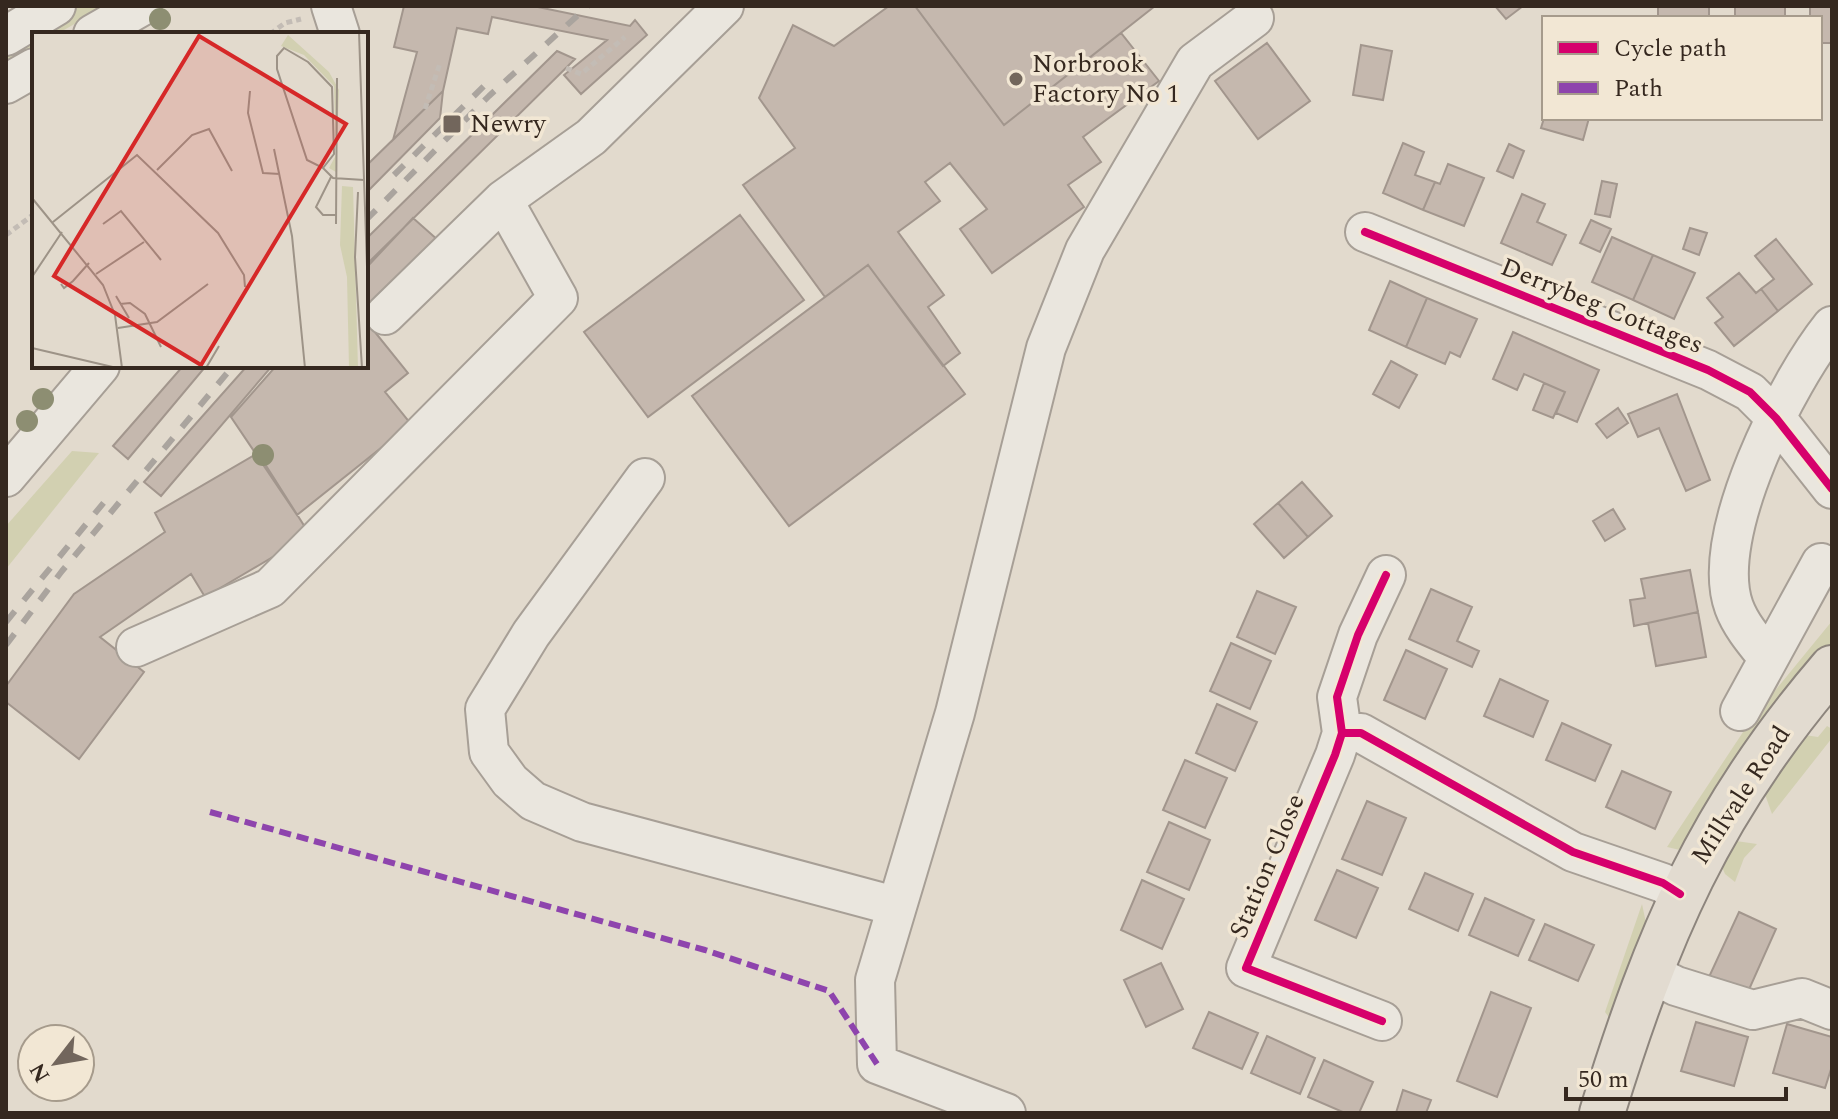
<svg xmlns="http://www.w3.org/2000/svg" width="1838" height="1119" font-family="Spectral,serif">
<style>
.green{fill:#d2d0b1}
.building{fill:#c5b8ae;stroke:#a2968d;stroke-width:2}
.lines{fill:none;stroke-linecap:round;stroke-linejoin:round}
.minor-casing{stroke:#a79f96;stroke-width:42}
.major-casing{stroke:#8d857d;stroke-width:48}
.path{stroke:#c3bcb5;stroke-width:5;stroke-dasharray:6 4;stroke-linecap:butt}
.minor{stroke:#eae6de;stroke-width:38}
.major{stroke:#e2dbd0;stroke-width:44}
.rail{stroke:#aaa49e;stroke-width:6;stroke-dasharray:14 14;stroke-linecap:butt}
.quiet{stroke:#8e44ad;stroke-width:6;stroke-dasharray:12 6;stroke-linecap:butt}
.cycleway-casing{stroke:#f2e7d4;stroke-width:13}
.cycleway{stroke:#d6006c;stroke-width:8}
.tree{fill:#8d8e72}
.poi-dot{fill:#72665c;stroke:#f2e7d4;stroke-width:3}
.labels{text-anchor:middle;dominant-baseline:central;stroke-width:7;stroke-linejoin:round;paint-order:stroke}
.poi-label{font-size:26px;fill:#35281f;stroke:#f2e7d4;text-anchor:start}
.street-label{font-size:26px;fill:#35281f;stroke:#f2e7d4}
.inset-road{fill:none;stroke:#9d9387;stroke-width:2}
.view{fill:#d62828;fill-opacity:0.15;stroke:#d62828;stroke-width:4}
.inset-edge{fill:none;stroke:#35281f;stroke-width:4}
</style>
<rect width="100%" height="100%" fill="#e2dacd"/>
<path class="green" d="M76 6H106L57 34H34V47L6 63V46Z
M72 451 99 453 6 569V526Z
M1832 621V642L1765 720 1680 850 1667 847 1751 720Z
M1827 726 1832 729V738L1772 814 1762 786 1798 734 1818 737Z
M1729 840 1757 844 1744 858 1735 882 1725 874 1719 860Z
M1642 904 1646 923 1611 1020 1605 1012Z"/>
<path class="building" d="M404 6H533L630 26 635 20 647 35 581 94 564 75 607 40 492 17 488 34 457 28 443 91 393 140 417 52 394 47Z
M889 6H915L1004 125 1121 33 1159 81 1083 137 1101 162 1068 185 1084 207 992 273 960 229 987 209 950 163 925 182 940 201 898 232 944 295 928 307 960 353 943 366 868 265 825 297 743 185 795 148 759 98 793 25 834 46Z
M915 6H1155L1004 125Z
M1495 6H1523L1506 19Z
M1658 6H1709V18H1658Z
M1735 6H1785V18H1735Z
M1810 6H1832V43H1820V18H1810Z
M1267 43 1310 101 1258 139 1215 81Z
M1361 45 1392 51 1383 100 1353 95Z
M557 51 575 59 366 265V239Z
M443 91 440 118 366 193V166Z
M1544 118H1589L1583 140 1541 128Z
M1403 143 1424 152 1415 175 1435 182 1423 210 1383 193Z
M1509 144 1524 151 1513 178 1497 171Z
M1448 164 1484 178 1464 226 1423 210 1435 182 1440 184Z
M1602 181 1617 184 1610 217 1595 214Z
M1522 194 1545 204 1537 222 1566 235 1552 265 1501 243Z
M740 215 804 300 648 417 584 332Z
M413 218 439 241 366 313V268Z
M1591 220 1611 229 1600 252 1580 243Z
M1690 228 1707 233 1699 255 1683 249Z
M1612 237 1653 255 1633 300 1592 282Z
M1776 239 1812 284 1778 311 1761 289 1774 279 1755 256Z
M1653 255 1695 273 1674 319 1633 300Z
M868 265 965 394 789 526 692 396Z
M1739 273 1756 293 1761 289 1778 311 1734 346 1715 323 1723 317 1707 298Z
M1390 281 1427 298 1406 347 1369 330Z
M1427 298 1477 319 1460 357 1450 352 1445 364 1406 347Z
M366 321 408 373 385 392 411 424 297 515 231 417 276 366H366Z
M1513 332 1599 370 1577 422 1556 413 1565 392 1524 374 1517 390 1493 379Z
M1391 361 1417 375 1399 408 1373 394Z
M183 366H206L128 459 113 446Z
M247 366H272L161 496 144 482Z
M1544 383 1565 392 1553 418 1533 410Z
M1677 394 1710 480 1686 491 1659 428 1638 437 1628 414Z
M1618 408 1628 423 1607 438 1596 424Z
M258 453 310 535 205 597 191 574 100 637 144 672 79 759 6 702V686L74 594 165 532 155 513Z
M1302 482 1332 516 1308 537 1278 503Z
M1278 503 1308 537 1284 558 1254 524Z
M1613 509 1625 529 1605 541 1593 521Z
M1690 570 1698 612 1634 626 1630 600 1645 598 1641 579Z
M1431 589 1472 607 1457 641 1479 651 1472 667 1409 639Z
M1257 591 1296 607 1275 654 1237 637Z
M1698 612 1706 657 1656 666 1648 623Z
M1231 643 1271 661 1250 709 1210 691Z
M1406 650 1447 669 1425 719 1384 700Z
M1500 679 1548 701 1533 737 1484 716Z
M1217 704 1257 722 1235 771 1196 753Z
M1562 723 1611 745 1595 781 1546 760Z
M1185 760 1227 778 1205 828 1163 810Z
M1622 771 1671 792 1655 829 1606 807Z
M1367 801 1406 818 1382 875 1342 859Z
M1169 822 1210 840 1189 890 1147 872Z
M1337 870 1378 888 1356 938 1315 920Z
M1425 873 1473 894 1458 931 1409 909Z
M1142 880 1184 899 1162 949 1121 930Z
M1485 898 1534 920 1518 956 1469 935Z
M1739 912 1776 929 1747 994 1709 977Z
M1545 924 1594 945 1578 981 1529 960Z
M1161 963 1183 1009 1146 1027 1124 980Z
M1491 992 1531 1008 1497 1097 1457 1081Z
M1209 1012 1258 1033 1242 1069 1193 1048Z
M1696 1022 1748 1037 1734 1086 1681 1071Z
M1787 1024 1832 1037V1066L1825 1088 1773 1073Z
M1267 1036 1315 1058 1300 1094 1251 1073Z
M1324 1060 1373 1082 1359 1113H1345L1308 1097Z
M1403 1090 1431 1100 1426 1113H1396Z"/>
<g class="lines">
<g class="minor-casing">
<path id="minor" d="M331 6 340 34
M93 34 142 6
M6 36 56 6
M6 84 34 68
M1365 232 1708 370 1750 392 1776 418 1832 489
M385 315 503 200 591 137 724 6
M6 477 100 366
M645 478 531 634 485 709 489 752 510 781 533 801 582 822 895 906
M136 647 270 588 558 298 503 200
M1768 658C1756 643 1741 626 1734 607 1708 536 1787 382 1832 326
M1740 711 1821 563
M1342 733H1361L1573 852 1663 883 1680 894
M1648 972 1676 986 1753 1010 1802 998 1832 1010
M1382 1021 1246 968 1335 755 1342 733 1337 697 1358 635 1386 575
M1006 1113 877 1064 875 980 955 713 1046 348 1085 250 1195 62 1254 18"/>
</g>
<g class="major-casing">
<path id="major" d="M1602 1113C1657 935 1709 811 1832 668"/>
</g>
<path class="path" d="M270 34 285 23 301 19
M566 68 581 74 625 37
M425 109 440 63
M6 235 34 214"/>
<use href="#minor" class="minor"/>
<use href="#major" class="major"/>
<path class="rail" d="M394 175 485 85
M366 220 489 96 588 6
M6 622 110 495
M6 645 62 571 233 366"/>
<path class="quiet" d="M210 812 705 950 829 991 877 1064"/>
<g class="cycleway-casing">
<path id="cycleway" d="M1365 232 1708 370 1750 392 1776 418 1832 489
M1342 733H1361L1573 852 1663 883 1680 894
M1382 1021 1246 968 1335 755 1342 733 1337 697 1358 635 1386 575"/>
</g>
<use href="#cycleway" class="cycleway"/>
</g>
<g class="tree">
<circle cx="160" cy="19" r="11"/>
<circle cx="43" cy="399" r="11"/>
<circle cx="27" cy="421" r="11"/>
<circle cx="263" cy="455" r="11"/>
</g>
<g class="poi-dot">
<circle cx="1016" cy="79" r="8"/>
<rect x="442" y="114" width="20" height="20" rx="4"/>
</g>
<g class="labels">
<g class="poi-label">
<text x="1032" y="64">Norbrook<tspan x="1032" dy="30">Factory No 1</tspan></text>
<text x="470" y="124">Newry</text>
</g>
<g class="street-label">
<text transform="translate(1602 306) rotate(22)">Derrybeg Cottages</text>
<text transform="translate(1741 795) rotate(-57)">Millvale Road</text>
<text transform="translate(1267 866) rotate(-67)">Station Close</text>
</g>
</g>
<g transform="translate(32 32)">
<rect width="336" height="336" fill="#e2dacd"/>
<path d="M256 3 297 40 307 58 304 140 297 136 304 123 302 54 272 23 249 14ZM310 154 321 155 326 336H317L315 245 308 213Z" fill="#d2d0b1"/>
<path class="inset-road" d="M327 0 336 264M252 16 276 30 300 55 302 122 291 136 275 128 245 37V24ZM218 59 216 81 231 141 248 142M242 117 260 204 273 336M291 136 301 146 332 148M125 138 160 103 177 97 200 139M299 145 284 175 291 183H304M326 160 323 225 330 336M0 166 71 253 83 283 90 336M21 190 105 123 186 201 212 243 213 255M71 192 89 179 129 228M304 192 305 46M64 242 112 210M0 245 30 200M29 252 32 256 41 249 57 231M84 264 97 286M88 272 98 271 113 282 129 315M86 296 125 290 176 252M0 316 85 336M174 336 187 314"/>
<path class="view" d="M167 4 314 92 169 333 22 244Z"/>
<rect width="336" height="336" class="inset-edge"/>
</g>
<rect width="1838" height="1119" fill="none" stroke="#35281f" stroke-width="16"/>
<rect x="1542" y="16" width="280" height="104" fill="#f2e7d4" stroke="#a69b8c" stroke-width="2"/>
<rect x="1558" y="42" width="40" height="12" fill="#d6006c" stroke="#a69b8c" stroke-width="2"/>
<text x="1614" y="56" font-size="24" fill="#35281f">Cycle path</text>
<rect x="1558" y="82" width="40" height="12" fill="#8e44ad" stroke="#a69b8c" stroke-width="2"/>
<text x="1614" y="96" font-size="24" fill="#35281f">Path</text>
<g transform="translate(56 1063) rotate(239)"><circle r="38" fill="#f2e7d4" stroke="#a69b8c" stroke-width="2"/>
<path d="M0-6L14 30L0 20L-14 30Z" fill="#72665c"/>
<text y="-12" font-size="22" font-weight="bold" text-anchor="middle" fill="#35281f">N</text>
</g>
<path d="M1566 1087v12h220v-12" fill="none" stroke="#35281f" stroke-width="4"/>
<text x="1578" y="1087" font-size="24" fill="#35281f" stroke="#f2e7d4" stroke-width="6" paint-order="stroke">50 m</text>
</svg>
